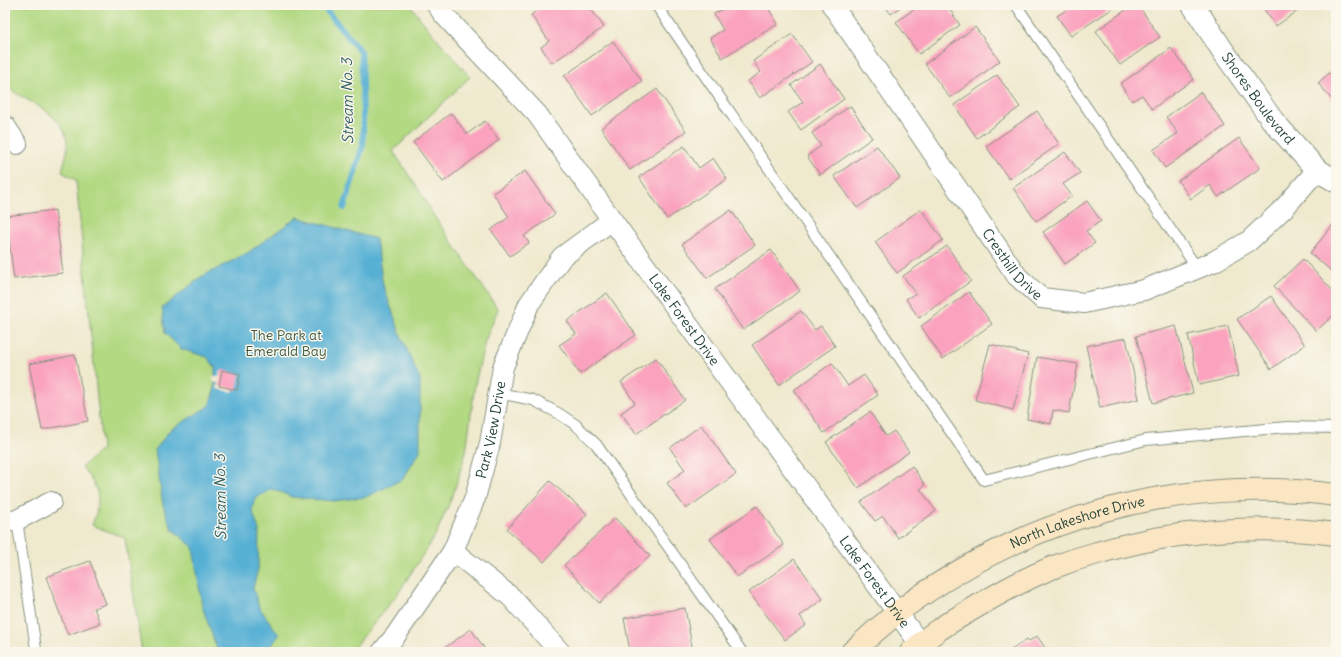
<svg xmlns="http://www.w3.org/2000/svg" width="1341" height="657" font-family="Delius,sans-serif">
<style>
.green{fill:#b3d983;stroke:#698b5c}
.water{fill:#56b0d4;stroke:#3a7684}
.pier{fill:#efe9ce}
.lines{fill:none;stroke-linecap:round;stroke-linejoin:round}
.stream{stroke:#56b0d4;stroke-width:6}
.building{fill:#faa2be}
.service-casing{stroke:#879381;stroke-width:12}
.minor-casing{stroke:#879381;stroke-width:22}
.tertiary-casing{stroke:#879381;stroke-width:24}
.secondary-casing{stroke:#879381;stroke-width:24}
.service{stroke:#fff;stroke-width:10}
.minor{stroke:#fff;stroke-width:20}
.tertiary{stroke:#fff;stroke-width:22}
.secondary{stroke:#fbe6c4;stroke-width:22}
.labels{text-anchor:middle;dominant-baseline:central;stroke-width:3;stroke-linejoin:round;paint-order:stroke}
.street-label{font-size:14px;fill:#1f3d34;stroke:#fbf7ec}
.park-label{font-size:14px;fill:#3d5c44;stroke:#fbf7ec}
.water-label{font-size:15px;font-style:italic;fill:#306064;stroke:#fbf7ec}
</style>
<rect width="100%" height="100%" fill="#fbf7ec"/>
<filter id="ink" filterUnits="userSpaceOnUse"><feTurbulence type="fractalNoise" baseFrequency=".025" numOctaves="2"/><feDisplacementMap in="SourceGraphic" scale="8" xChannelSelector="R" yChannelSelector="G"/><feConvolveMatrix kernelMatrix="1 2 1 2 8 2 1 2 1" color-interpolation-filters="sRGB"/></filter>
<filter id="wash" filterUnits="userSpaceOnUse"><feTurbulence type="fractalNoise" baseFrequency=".012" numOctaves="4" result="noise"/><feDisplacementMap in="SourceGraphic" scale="16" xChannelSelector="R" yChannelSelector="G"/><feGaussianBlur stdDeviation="0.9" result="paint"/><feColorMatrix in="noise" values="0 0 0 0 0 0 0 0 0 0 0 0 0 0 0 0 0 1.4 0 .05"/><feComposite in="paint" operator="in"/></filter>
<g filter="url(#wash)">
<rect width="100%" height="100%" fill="#efe9ce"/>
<path class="green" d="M5 5H410L427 27 470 77 393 151 420 192 432 213 498 309 485 341 475 384 466 452 453 495 436 534 399 592 351 652H142L125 538 92 525C102 498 100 490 82 467L102 449 76 180 62 172C63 165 66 158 67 151 70 125 49 112 30 101 21 96 11 92 5 83Z"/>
<path class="water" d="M297 217 376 239 383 285 401 336 420 379V451L403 479 366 497 333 501 292 497 273 489 255 498 252 509 259 530 258 569 253 588 259 607 279 635 267 652H218L202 606 193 547 172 529 163 505 155 450 170 430 209 406 215 388V367L207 357 181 349 165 333 162 308 201 277 249 252Z"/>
<path class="pier" d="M220 372 236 375 233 392 217 389 218 383 213 382V376L219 377Z"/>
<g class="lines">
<path class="stream" d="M322 5 361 52 363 114V145L344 208"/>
</g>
<g id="blocks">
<path class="building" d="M544 5H588L604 27 552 63 541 47 549 41 531 15Z
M730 5H766L778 24 722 58 710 38 723 30 714 14Z
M884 5H903L891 14Z
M920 5H957L950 10 960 25 919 54 896 22Z
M1074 5H1118L1071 36 1057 16Z
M1133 5H1138L1160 37 1120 65 1096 31Z
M1261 5H1296L1299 10 1276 26Z
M975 27 1000 61 950 98 925 64Z
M792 34 812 62 760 98 748 81 761 72 753 61Z
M613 41 642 81 592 116 564 76Z
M1171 48 1194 79 1152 109 1142 95 1132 101 1120 84Z
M820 64 844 99 801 130 788 112 803 102 791 85Z
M1336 67V98L1333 101 1318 83Z
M997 75 1020 107 977 138 954 105Z
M657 89 686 131 630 170 601 128Z
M1201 92 1225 126 1165 168 1153 150 1178 133 1166 117Z
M850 106 872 138 820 175 807 156 821 146 812 133Z
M1037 111 1059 144 1009 179 986 146Z
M451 113 467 134 485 121 499 140 443 182 413 142Z
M1239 138 1260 168 1218 197 1210 185 1191 199 1178 181Z
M684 146 699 168 713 158 727 179 667 219 639 177Z
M877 146 900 178 857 208 834 176Z
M1065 152 1080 173 1063 184 1072 196 1036 221 1013 188Z
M525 171 555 214 524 236 529 243 510 256 491 230 509 217 493 193Z
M1087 201 1101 221 1086 231 1095 243 1065 264 1043 232Z
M921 209 943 240 897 273 875 242Z
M55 210 63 273 14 279 6 216Z
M731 210 755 245 707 278 682 244Z
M1336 221V275L1310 253Z
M947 246 971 281 919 318 906 299 916 293 903 276Z
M771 250 800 291 743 330 715 289Z
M1303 259 1336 294V313L1316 331 1274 286Z
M969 292 992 324 943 359 921 326Z
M607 293 636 335 580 374 559 345 576 334 567 321Z
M1271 296 1305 345 1271 369 1237 319Z
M801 311 815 330 821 326 835 346 779 385 752 345Z
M1176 326 1193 393 1153 403 1136 336Z
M1228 326 1239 376 1199 385 1188 335Z
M1126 338 1139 399 1100 408 1086 346Z
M990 344 1028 354 1013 410 975 400Z
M75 355 88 421 42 430 29 364Z
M1037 357 1078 364 1069 413 1053 410 1051 424 1027 419Z
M656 358 685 400 636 434 621 413 635 403 621 382Z
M832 363 848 386 864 375 878 395 824 433 794 390Z
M222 370 240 374 237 390 219 386Z
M870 412 886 436 894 431 909 452 858 488 826 442Z
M701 425 736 474 686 509 667 483 685 470 670 448Z
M912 466 925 485 920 489 936 511 898 538 883 516 875 521 861 502Z
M550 481 587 514 544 562 507 529Z
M757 506 784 545 737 577 710 539Z
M615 518 650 556 599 603 564 565Z
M794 559 823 599 800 616 806 625 785 640 749 592Z
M90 561 106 604 94 608 100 623 68 635 46 577Z
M685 608 693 652H630L624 618Z
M471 629 487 652H439Z
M1037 636 1048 652H1008L1027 639 1029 641Z"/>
</g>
</g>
<g filter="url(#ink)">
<use href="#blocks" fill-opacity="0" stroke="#879381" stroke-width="1"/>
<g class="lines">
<g class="service-casing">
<path id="service" d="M656 5 984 480 1146 440 1287 427 1336 428
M1016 5 1197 268
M499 393 533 400 558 413 576 425 596 444 742 652
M17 520 36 649 35 652"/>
</g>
<g class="minor-casing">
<g id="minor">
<path id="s1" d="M437 5 445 16 537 114 612 220 920 644"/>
<path id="s2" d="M832 5 1017 276 1041 298 1084 303 1144 290 1213 262 1249 241 1285 207 1317 170"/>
<path d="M5 126 17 144"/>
<path d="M5 522 17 520 51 502"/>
<path d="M453 551 511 597 560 652"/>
<path id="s3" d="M382 652 396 635 453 551 475 498 490 443 503 367 529 304 562 257 612 220"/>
</g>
</g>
<g class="tertiary-casing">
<g id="tertiary">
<path id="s4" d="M1193 5 1223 51 1273 121 1317 170 1336 181"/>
</g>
</g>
<g class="secondary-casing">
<g id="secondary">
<path id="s5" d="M852 652C867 638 882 625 898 612 1025 517 1178 474 1336 495"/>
<path d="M911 652C919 645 928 637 937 631 949 622 963 615 976 607 1001 592 1026 578 1054 567 1067 562 1082 557 1097 553 1175 530 1255 524 1336 534"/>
</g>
</g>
<use href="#service" class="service"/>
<use href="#minor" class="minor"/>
<use href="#tertiary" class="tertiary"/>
<use href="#secondary" class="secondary"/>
</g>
</g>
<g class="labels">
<g class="street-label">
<text stroke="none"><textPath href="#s4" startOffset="114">Shores Boulevard</textPath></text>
<text stroke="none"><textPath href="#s2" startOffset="316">Cresthill Drive</textPath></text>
<text stroke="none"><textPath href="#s1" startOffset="401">Lake Forest Drive</textPath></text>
<text stroke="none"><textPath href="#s3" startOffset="251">Park View Drive</textPath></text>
<text stroke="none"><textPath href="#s5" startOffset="263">North Lakeshore Drive</textPath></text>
<text stroke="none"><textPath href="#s1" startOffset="725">Lake Forest Drive</textPath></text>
</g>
<g class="park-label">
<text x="286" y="335">The Park at<tspan x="286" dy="16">Emerald Bay</tspan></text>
</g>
<g class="water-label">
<text transform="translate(347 101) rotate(-91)">Stream No. 3</text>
<text transform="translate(220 497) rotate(-91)">Stream No. 3</text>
</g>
</g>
<rect width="1341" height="657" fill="none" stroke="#fbf7ec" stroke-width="20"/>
</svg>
